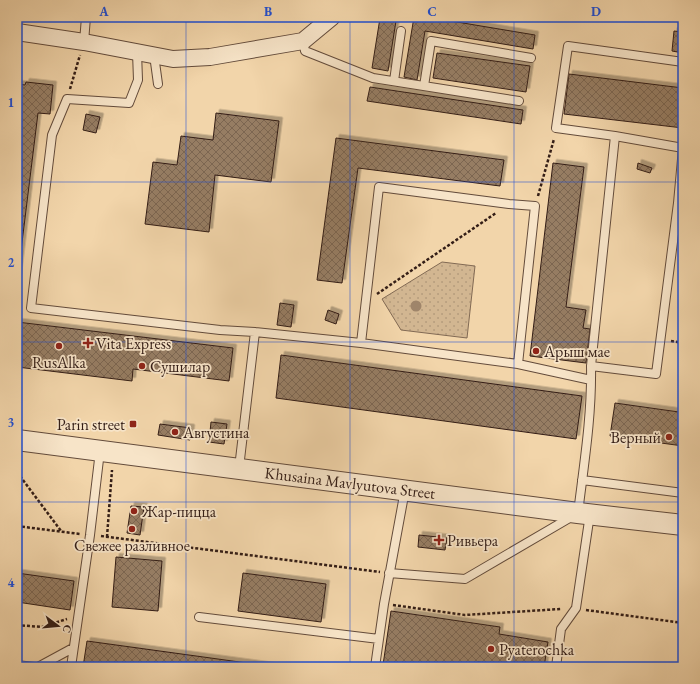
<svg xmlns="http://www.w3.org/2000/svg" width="700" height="684" font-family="'EB Garamond',serif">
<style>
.green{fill:url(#green-dots);stroke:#826a54}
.building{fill:url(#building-cross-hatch);stroke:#331d16;filter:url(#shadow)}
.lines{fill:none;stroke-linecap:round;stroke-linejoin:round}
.service-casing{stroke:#634b3b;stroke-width:10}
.minor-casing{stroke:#634b3b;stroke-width:18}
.tertiary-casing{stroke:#634b3b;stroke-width:22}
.path{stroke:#331d16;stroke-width:2.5;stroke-dasharray:3 2;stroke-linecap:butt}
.service{stroke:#f7e4c8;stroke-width:8}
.minor{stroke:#f7e4c8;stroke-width:16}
.tertiary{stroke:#f7e4c8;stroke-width:20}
.tree{fill:#9f856a}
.grid{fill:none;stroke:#1d4ed8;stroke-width:1;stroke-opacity:0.55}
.poi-dot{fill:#8f2418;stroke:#f7e4c8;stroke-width:1.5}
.labels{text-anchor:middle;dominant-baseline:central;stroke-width:3.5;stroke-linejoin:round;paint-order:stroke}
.poi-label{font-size:16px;fill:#331d16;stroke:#f7e4c8;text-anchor:start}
.street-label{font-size:16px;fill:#331d16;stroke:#f7e4c8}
.neatline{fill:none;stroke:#1d4ed8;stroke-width:1.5}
.grid-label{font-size:13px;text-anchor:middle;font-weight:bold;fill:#1d4ed8}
</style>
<defs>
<pattern id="green-dots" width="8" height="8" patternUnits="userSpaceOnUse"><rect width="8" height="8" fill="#d2b691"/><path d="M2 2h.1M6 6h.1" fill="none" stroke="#b59c7c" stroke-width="1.8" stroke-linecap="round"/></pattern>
<pattern id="building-cross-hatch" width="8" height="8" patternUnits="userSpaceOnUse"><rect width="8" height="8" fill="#967d63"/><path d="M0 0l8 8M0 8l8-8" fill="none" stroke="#7b6651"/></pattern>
<filter id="shadow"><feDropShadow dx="3.5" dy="-3.5" stdDeviation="0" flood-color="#0004"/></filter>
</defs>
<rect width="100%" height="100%" fill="#f2d5aa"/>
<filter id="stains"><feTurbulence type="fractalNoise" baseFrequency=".005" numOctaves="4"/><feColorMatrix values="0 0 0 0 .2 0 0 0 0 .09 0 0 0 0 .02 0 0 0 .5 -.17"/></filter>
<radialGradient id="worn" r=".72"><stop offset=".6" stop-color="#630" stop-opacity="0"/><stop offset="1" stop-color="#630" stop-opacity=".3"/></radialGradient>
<path class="green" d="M442 262 475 266 467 338 401 330 382 299Z"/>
<path class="building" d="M414 17H427L535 35 533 49 425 31 417 80 404 77Z
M380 18 396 21 388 71 372 68Z
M674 31 683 32V53L672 51Z
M437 53 530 66 526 92 433 78Z
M569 74 683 88V128L564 114Z
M26 82 53 85 50 114 38 113 17 283V84L25 85Z
M370 87 523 110 521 124 367 101Z
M216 113 279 121 271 182 215 175 209 232 145 224 153 162 177 165 181 136 213 140Z
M86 114 100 117 96 133 83 130Z
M336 138 504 160 500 186 358 168 342 283 317 280Z
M553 163 584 167 566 307 586 310 583 328 590 329 586 363 530 356Z
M638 163 652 168 650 173 637 169Z
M280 303 294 305 291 327 277 325Z
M328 310 339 314 336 324 325 320Z
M17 322 233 348 229 381 133 369 132 381 17 367Z
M281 355 582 396 576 439 276 398Z
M683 386V446L610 436 615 403 679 412Z
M211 422 227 424 224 444 209 442Z
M160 424 191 428 190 440 158 435Z
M131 506 144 507 140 535 127 533Z
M419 535 447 538 445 550 418 547Z
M116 557 162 561 158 611 112 607Z
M17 573 74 581 70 610 17 602Z
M243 573 326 584 321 622 238 611Z
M391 611 500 627 499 634 548 642 544 667H514L478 662 477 667H398L383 665Z
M87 641 276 667H83Z"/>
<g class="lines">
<g class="service-casing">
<path id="service" d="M303 41 305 51 373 78 519 101
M84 42 86 17
M137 52 138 80 129 103 67 99 52 135 31 308 220 330 255 332 361 343 518 364 591 380
M154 55 158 84
M683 62 568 46 556 128 615 136 683 148
M394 81 401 31
M424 86 431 41 531 58
M361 343 379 187 509 204 535 206 518 364
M591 366 656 374 678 203 683 148
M239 468 255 332
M582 480 683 493
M389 573 465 579 578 513C584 464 592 415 591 366L615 136
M199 617 379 639
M17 665 34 667
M38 667 73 648
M71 667 90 535 100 451
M375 667 384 604 405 490
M556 667 561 629 576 608 590 514"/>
</g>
<g class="minor-casing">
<path id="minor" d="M17 32 84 42 173 59 210 57 303 41 332 17"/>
</g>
<g class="tertiary-casing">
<path id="tertiary" d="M17 440 578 513 683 525"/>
</g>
<path class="path" d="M70 89 80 55
M538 196 554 139
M377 294 496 213
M671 341 683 343
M17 472 61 531
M17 526 80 534
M101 536 380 572
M107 537 112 470
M393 605 465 615 561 609
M586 610 683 623
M17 625 42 627 67 619"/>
<use href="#service" class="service"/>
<use href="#minor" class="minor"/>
<use href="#tertiary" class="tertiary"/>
</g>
<circle class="tree" cx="416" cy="306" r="5.5"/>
<path class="grid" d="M186 17V667M350 17V667M514 17V667M17 182H683M17 342H683M17 502H683"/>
<g class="poi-dot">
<path d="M86 337h4v4h4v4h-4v4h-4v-4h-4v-4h4z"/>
<circle cx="59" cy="346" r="4"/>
<circle cx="536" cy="351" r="4"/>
<circle cx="142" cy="366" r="4"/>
<rect x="129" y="420" width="8" height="8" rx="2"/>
<circle cx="175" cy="432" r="4"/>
<circle cx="669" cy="437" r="4"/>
<circle cx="134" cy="511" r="4"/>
<circle cx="132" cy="529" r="4"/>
<path d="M437 534h4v4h4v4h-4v4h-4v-4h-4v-4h4z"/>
<circle cx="491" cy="649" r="4"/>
</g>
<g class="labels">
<g class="poi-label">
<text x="96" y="343">Vita Express</text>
<text x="544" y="351">Арыш мае</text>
<text x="59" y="362" text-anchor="middle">RusAlka</text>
<text x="150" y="366">Сушилар</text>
<text x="125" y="424" text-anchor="end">Parin street</text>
<text x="183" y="432">Августина</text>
<text x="661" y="437" text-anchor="end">Верный</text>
<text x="142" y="511">Жар-пицца</text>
<text x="447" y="540">Ривьера</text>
<text x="132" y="545" text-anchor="middle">Свежее разливное</text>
<text x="499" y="649">Pyaterochka</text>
</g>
<g class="street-label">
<text transform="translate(350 483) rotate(7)">Khusaina Mavlyutova Street</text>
</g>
</g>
<rect width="700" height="684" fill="none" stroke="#f2d5aa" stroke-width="44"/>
<g transform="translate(58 626) rotate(106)" stroke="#f7e4c8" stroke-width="3" paint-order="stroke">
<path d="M0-3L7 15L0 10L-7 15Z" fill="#331d16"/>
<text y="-6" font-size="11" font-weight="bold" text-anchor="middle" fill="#331d16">С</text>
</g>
<rect x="22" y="22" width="656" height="640" class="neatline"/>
<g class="grid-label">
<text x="104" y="16">A</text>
<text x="268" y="16">B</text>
<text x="432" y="16">C</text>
<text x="596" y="16">D</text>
<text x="11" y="107">1</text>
<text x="11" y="267">2</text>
<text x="11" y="427">3</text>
<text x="11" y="587">4</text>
</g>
<rect width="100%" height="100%" filter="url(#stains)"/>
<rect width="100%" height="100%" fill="url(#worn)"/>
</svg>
